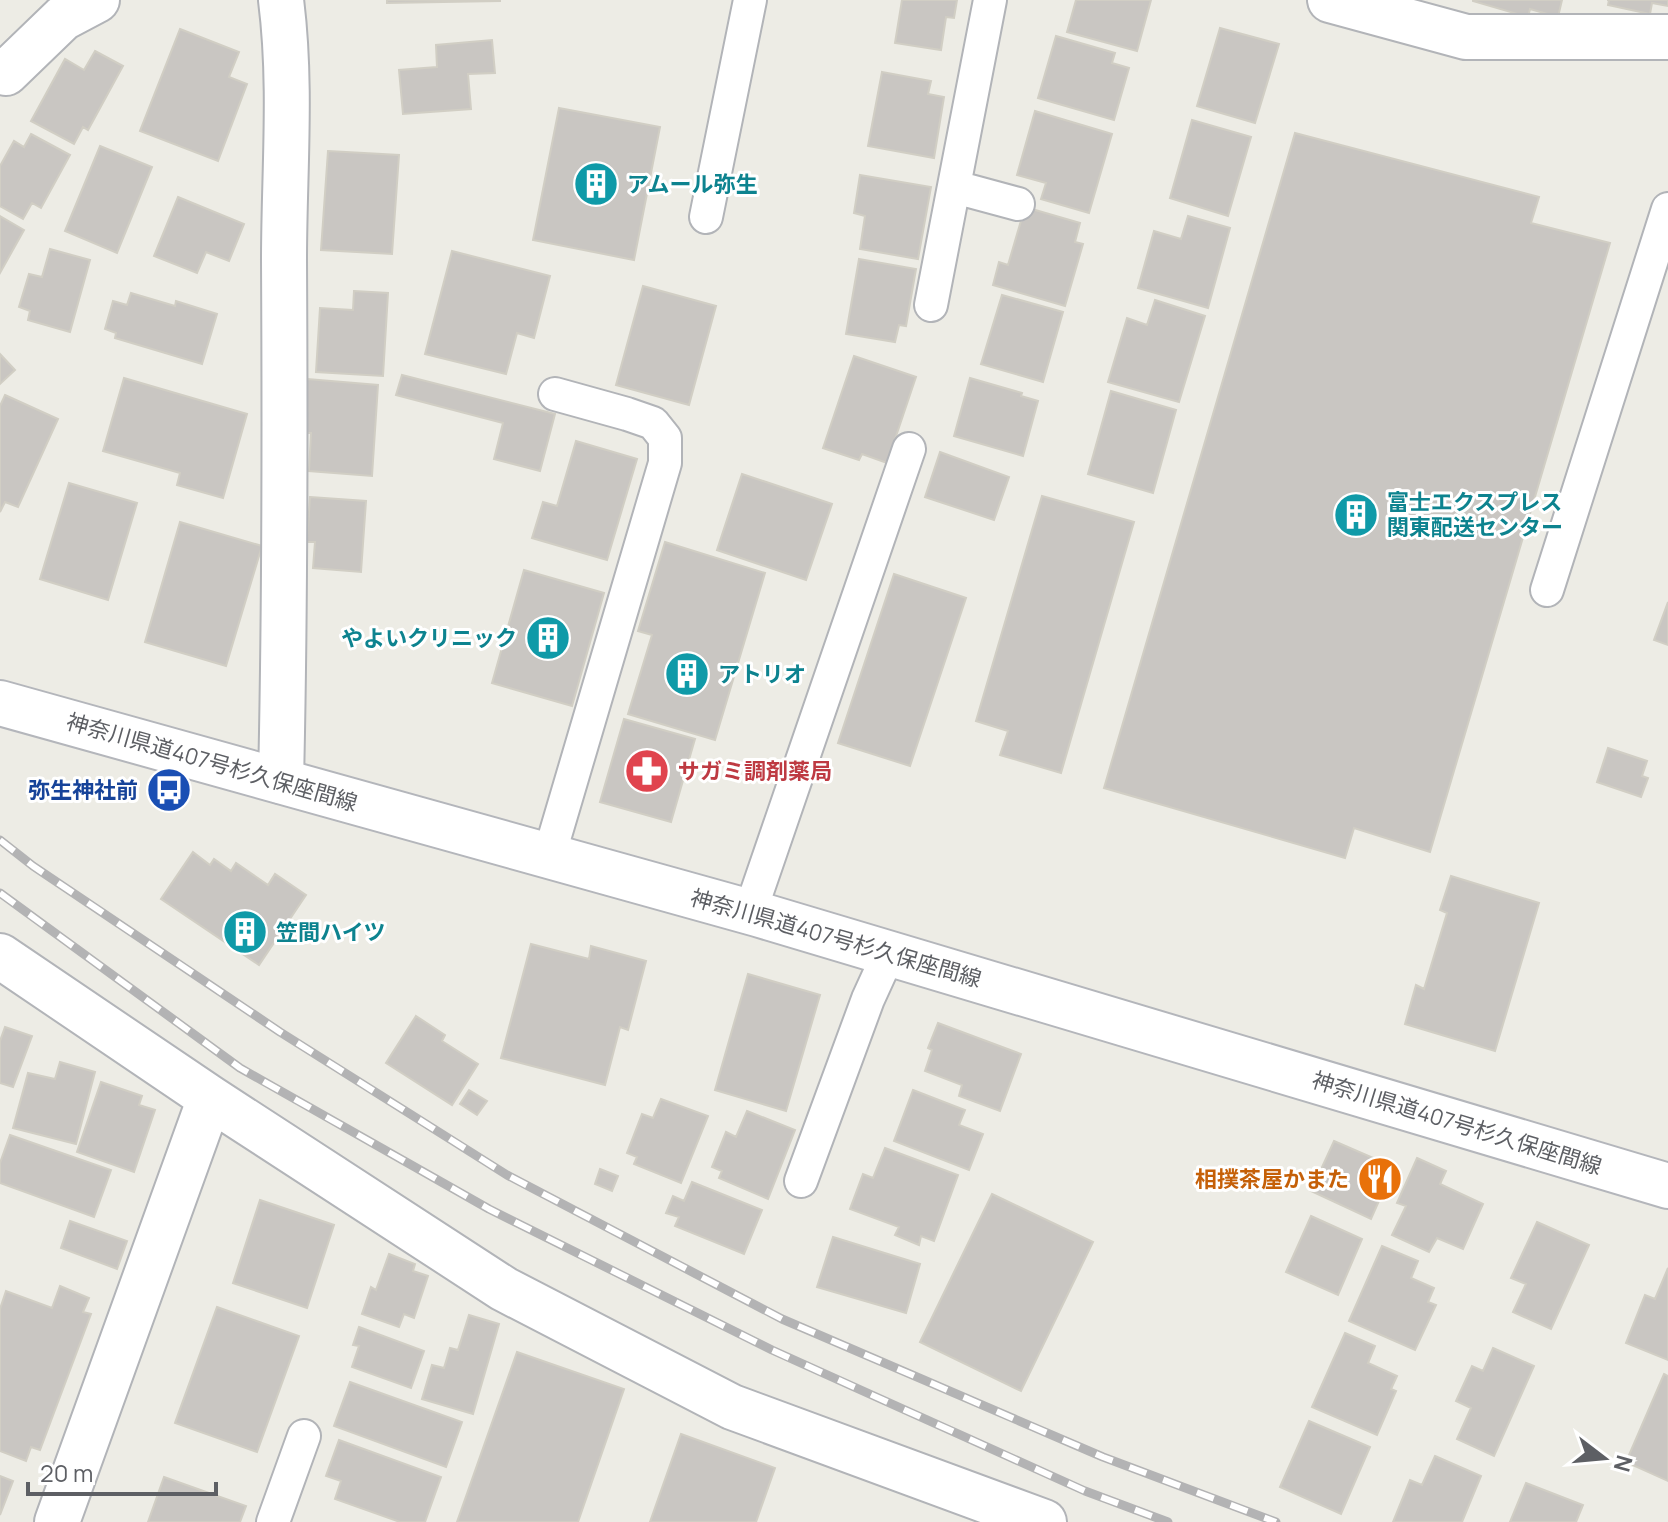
<svg xmlns="http://www.w3.org/2000/svg" width="1668" height="1522" font-family="Manrope,'Noto Sans JP',sans-serif">
<style>
.building{fill:#c9c6c2;stroke:#d1cec4;stroke-width:2}
.lines{fill:none;stroke-linecap:round;stroke-linejoin:round}
.lane-casing{stroke:#b2b4b8;stroke-width:36}
.street-casing{stroke:#b2b4b8;stroke-width:48}
.secondary-casing{stroke:#b4b6bb;stroke-width:48}
.lane{stroke:#fff;stroke-width:32}
.street{stroke:#fff;stroke-width:44}
.secondary{stroke:#fff;stroke-width:44}
.rail-casing{stroke:#b3b3b4;stroke-width:9}
.rail{stroke:#fff;stroke-width:6;stroke-dasharray:18;stroke-linecap:butt}
.labels{text-anchor:middle;dominant-baseline:central;stroke-width:6;stroke-linejoin:round;paint-order:stroke}
.culture-label{font-size:22px;font-weight:bold;fill:#0d838f;stroke:#fff;text-anchor:start}
.street-label{font-size:22px;fill:#5d5f64;stroke:#fff}
.health-label{font-size:22px;font-weight:bold;fill:#be3a42;stroke:#fff;text-anchor:start}
.transit-label{font-size:22px;font-weight:bold;fill:#164399;stroke:#fff;text-anchor:end}
.food-label{font-size:22px;font-weight:bold;fill:#c56008;stroke:#fff;text-anchor:end}
</style>
<rect width="100%" height="100%" fill="#edece5"/>
<path class="building" d="M387 0H500V1L387 3Z
M902 0H957L954 18 946 17 941 50 895 43Z
M1076 0H1151L1137 51 1067 32Z
M1473 0H1562L1558 17 1530 9 1528 17 1473 1Z
M1607 0H1668V6L1652 3 1650 14 1608 5 1609 0Z
M1220 28 1279 44 1255 123 1197 106Z
M180 29 239 52 229 77 247 84 218 161 140 131Z
M1056 36 1115 53 1112 63 1129 68 1114 120 1038 98Z
M492 40 495 73 468 74 471 109 403 114 399 70 437 67 436 45Z
M95 51 123 66 88 130 83 127 74 144 31 121 65 59 84 70Z
M882 72 931 81 928 94 944 97 934 158 868 146Z
M559 108 660 127 634 260 533 240Z
M1035 111 1112 134 1089 213 1041 199 1046 183 1017 175Z
M1192 120 1251 137 1228 216 1170 198Z
M1295 133 1539 197 1531 223 1610 243 1430 852 1354 828 1345 858 1104 788Z
M31 134 70 155 41 208 32 203 23 219 0 206V166L14 141 24 147Z
M100 146 152 167 117 253 65 231Z
M328 151 399 155 392 254 321 250Z
M860 175 931 187 918 259 860 249 865 216 854 213Z
M178 197 244 224 229 261 206 252 197 273 154 256Z
M1025 207 1080 223 1075 242 1083 244 1065 306 993 285 999 262 1008 265Z
M0 216 24 230 0 273Z
M1188 216 1230 228 1208 308 1138 288 1154 231 1181 239Z
M50 249 90 260 70 332 28 320 30 311 19 307 29 274 42 277Z
M452 251 550 276 534 338 517 333 506 374 425 354Z
M859 259 916 269 906 326 899 325 895 342 846 334Z
M643 286 716 306 689 405 616 385Z
M354 291 388 293 383 376 316 372 320 308 353 310Z
M131 293 175 306 176 301 217 314 202 364 115 338 116 333 105 329 113 301 127 305Z
M1002 295 1063 312 1043 382 981 364Z
M1155 300 1205 316 1179 402 1108 382 1127 318 1147 325Z
M0 354 15 370 0 384Z
M854 356 916 377 887 463 862 454 859 460 823 448Z
M402 375 555 414 540 471 494 459 503 423 396 395Z
M124 378 247 414 223 498 177 485 180 473 103 451Z
M970 378 1022 393 1021 396 1038 401 1023 456 954 436Z
M307 379 378 385 372 476 309 471 311 433H304Z
M1111 391 1176 410 1153 493 1088 474Z
M5 395 58 419 18 507 5 502 0 512V406Z
M576 441 637 459 607 560 532 538 543 502 557 506Z
M940 452 1009 477 994 520 925 497Z
M742 474 832 504 806 580 717 550Z
M69 483 137 503 108 600 40 579Z
M1042 496 1134 522 1061 773 1000 755 1008 731 976 721Z
M310 497 366 501 361 572 313 568 315 542H307Z
M180 522 262 546 226 666 145 642Z
M665 542 765 573 715 740 628 714 652 635 638 631Z
M524 570 604 593 572 706 492 683Z
M894 574 966 598 910 766 838 743Z
M1668 602V645L1654 640Z
M624 719 695 739 671 822 600 802Z
M1608 748 1647 761 1642 776 1648 778 1641 797 1597 782Z
M193 852 210 865 214 859 231 871 236 863 268 885 275 874 306 895 259 965 161 899Z
M1451 876 1539 903 1495 1051 1405 1024 1416 985 1424 989 1447 913 1440 910Z
M531 944 589 959 591 946 646 961 628 1030 620 1027 605 1085 501 1058Z
M748 974 820 995 786 1111 715 1090Z
M416 1016 445 1035 442 1041 478 1064 452 1105 386 1063Z
M938 1023 1021 1054 1000 1111 959 1096 962 1085 925 1071 932 1050 928 1048Z
M5 1027 32 1036 13 1087 0 1083V1041Z
M60 1062 95 1072 76 1144 13 1128 28 1073 55 1079Z
M101 1082 142 1096 139 1105 155 1110 134 1172 77 1152Z
M469 1090 487 1101 477 1115 460 1104Z
M913 1090 965 1110 959 1125 983 1134 969 1170 894 1141Z
M661 1099 708 1116 681 1183 634 1164 637 1157 627 1153 642 1114 653 1118Z
M747 1111 795 1130 768 1199 719 1178 722 1171 712 1167 726 1132 736 1137Z
M10 1135 111 1170 94 1217 0 1183V1163Z
M1334 1141 1394 1167 1371 1219 1311 1191Z
M885 1148 958 1175 934 1241 921 1236 919 1245 895 1235 899 1227 850 1209 863 1174 873 1178Z
M1417 1158 1446 1171 1440 1184 1483 1204 1463 1249 1437 1238 1429 1252 1392 1235 1406 1206 1397 1203Z
M600 1169 618 1176 612 1191 595 1184Z
M692 1182 762 1210 744 1254 675 1226 679 1217 666 1213 673 1196 684 1201Z
M992 1194 1093 1242 1021 1391 920 1342Z
M260 1200 334 1225 307 1308 233 1283Z
M1311 1216 1362 1239 1338 1295 1286 1272Z
M70 1221 127 1241 117 1269 61 1248Z
M1537 1222 1589 1245 1551 1329 1513 1312 1526 1284 1511 1278Z
M833 1237 920 1264 906 1313 817 1287Z
M1382 1246 1418 1261 1411 1278 1434 1288 1428 1302 1436 1305 1415 1350 1349 1321Z
M389 1254 415 1264 413 1271 428 1276 414 1318 404 1314 399 1327 362 1314 371 1287 376 1290Z
M1668 1268V1360L1626 1343 1645 1295 1655 1299Z
M60 1286 89 1298 83 1312 91 1314 40 1450 31 1447 26 1461 0 1451V1309L6 1291 52 1308Z
M217 1307 299 1336 257 1452 175 1423Z
M469 1315 499 1324 473 1414 422 1399 432 1365 444 1368 450 1348 458 1350Z
M359 1327 424 1351 411 1388 352 1367 359 1346 353 1345Z
M1345 1333 1375 1346 1368 1363 1397 1376 1391 1389 1396 1391 1377 1435 1312 1407Z
M1493 1348 1534 1366 1494 1456 1457 1439 1471 1408 1456 1401 1472 1366 1483 1371Z
M517 1352 624 1389 578 1522H457Z
M1664 1374 1668 1376V1481L1626 1462Z
M350 1382 462 1422 446 1467 334 1426Z
M1309 1421 1370 1447 1341 1514 1280 1487Z
M681 1434 775 1468 756 1522H650Z
M339 1440 441 1477 425 1522H400L335 1499 341 1481 326 1476Z
M1435 1456 1481 1476 1462 1522H1393L1410 1480 1422 1485Z
M0 1476 13 1481 0 1515Z
M164 1477 246 1506 240 1522H148Z
M1526 1483 1583 1505 1576 1522H1510Z"/>
<g class="lines">
<g class="lane-casing">
<path id="lane" d="M955 187 1018 204
M706 217 750 0
M931 305 990 0
M1547 590 1668 209
M549 856 665 463V438L653 423 627 414 555 394
M750 912 909 449
M801 1181 868 999 889 953
M273 1522 304 1436"/>
</g>
<g class="street-casing">
<path id="street" d="M281 0C292 86 284 173 284 260 285 434 285 607 281 781
M1330 0 1466 37H1668
M6 73 63 18 97 0
M0 956 210 1098 504 1289 732 1407 1044 1522
M57 1522 210 1098"/>
</g>
<g class="secondary-casing">
<path id="secondary" d="M0 703 757 914 1668 1186"/>
</g>
<use href="#lane" class="lane"/>
<use href="#street" class="street"/>
<use href="#secondary" class="secondary"/>
<g class="rail-casing">
<path id="rail" d="M0 840 33 866 280 1032 507 1175 782 1319 1103 1457 1276 1522
M0 893 240 1068 489 1209 772 1350 1085 1491 1168 1522"/>
</g>
<use href="#rail" class="rail"/>
</g>
<defs>
<g id="building-disc" transform="scale(2.3)"><circle r="9.5" fill="#0f9aa8" stroke="#fff"/><path d="M-4-6H4V6H1V3H-1V6H-4ZM-2.5-4.3h1.7v1.8h-1.7ZM.8-4.3h1.7v1.8H.8ZM-2.5-1h1.7V.8h-1.7ZM.8-1h1.7V.8H.8Z" fill="#fff"/></g>
<g id="pharmacy-disc" transform="scale(2.3)"><circle r="9.5" fill="#e0444e" stroke="#fff"/><path d="M-2-6h4v4h4v4h-4v4h-4v-4h-4v-4h4Z" fill="#fff"/></g>
<g id="bus-disc" transform="scale(2.3)"><circle r="9.5" fill="#1a4fb4" stroke="#fff"/><path d="M-5-6H5V4H4V6H2V4H-2V6H-4V4H-5ZM-3.5-4V0h7V-4ZM-3.5 1.2v1.5H-2V1.2ZM2 1.2v1.5H3.5V1.2Z" fill="#fff"/></g>
<g id="restaurant-disc" transform="scale(2.3)"><circle r="9.5" fill="#e8710a" stroke="#fff"/><path d="M-5-6h1v4h1v-4h1v4h1v-4h1v5L-1.5 .5V6h-2V.5L-5-1ZM5-6V6H3V1.5H1.5Q1.5-4 5-6Z" fill="#fff"/></g>
</defs>
<g fill-rule="evenodd">
<use href="#building-disc" x="596" y="184"/>
<use href="#building-disc" x="1356" y="515"/>
<use href="#building-disc" x="548" y="638"/>
<use href="#building-disc" x="687" y="674"/>
<use href="#pharmacy-disc" x="647" y="771"/>
<use href="#bus-disc" x="169" y="790"/>
<use href="#building-disc" x="245" y="932"/>
<use href="#restaurant-disc" x="1380" y="1179"/>
</g>
<g class="labels">
<g class="culture-label">
<text x="627" y="184">アムール弥生</text>
<text x="1387" y="502">富士エクスプレス<tspan x="1387" dy="25">関東配送センター</tspan></text>
<text x="517" y="638" text-anchor="end">やよいクリニック</text>
<text x="718" y="674">アトリオ</text>
<text x="276" y="932">笠間ハイツ</text>
</g>
<g class="street-label">
<text transform="translate(212 762) rotate(16)">神奈川県道407号杉久保座間線</text>
<text transform="translate(836 938) rotate(16)">神奈川県道407号杉久保座間線</text>
<text transform="translate(1457 1123) rotate(17)">神奈川県道407号杉久保座間線</text>
</g>
<g class="health-label">
<text x="678" y="771">サガミ調剤薬局</text>
</g>
<g class="transit-label">
<text x="138" y="790">弥生神社前</text>
</g>
<g class="food-label">
<text x="1349" y="1179">相撲茶屋かまた</text>
</g>
</g>
<g transform="translate(1604 1458) rotate(106)" stroke="#ffffff" stroke-width="6" paint-order="stroke">
<path d="M0-6L14 30L0 20L-14 30Z" fill="#5d5f64"/>
<text y="-12" font-size="22" font-weight="bold" text-anchor="middle" fill="#5d5f64">N</text>
</g>
<path d="M28 1482v12h188v-12" fill="none" stroke="#5d5f64" stroke-width="4"/>
<text x="40" y="1482" font-size="24" fill="#5d5f64" stroke="#ffffff" stroke-width="6" paint-order="stroke">20 m</text>
</svg>
